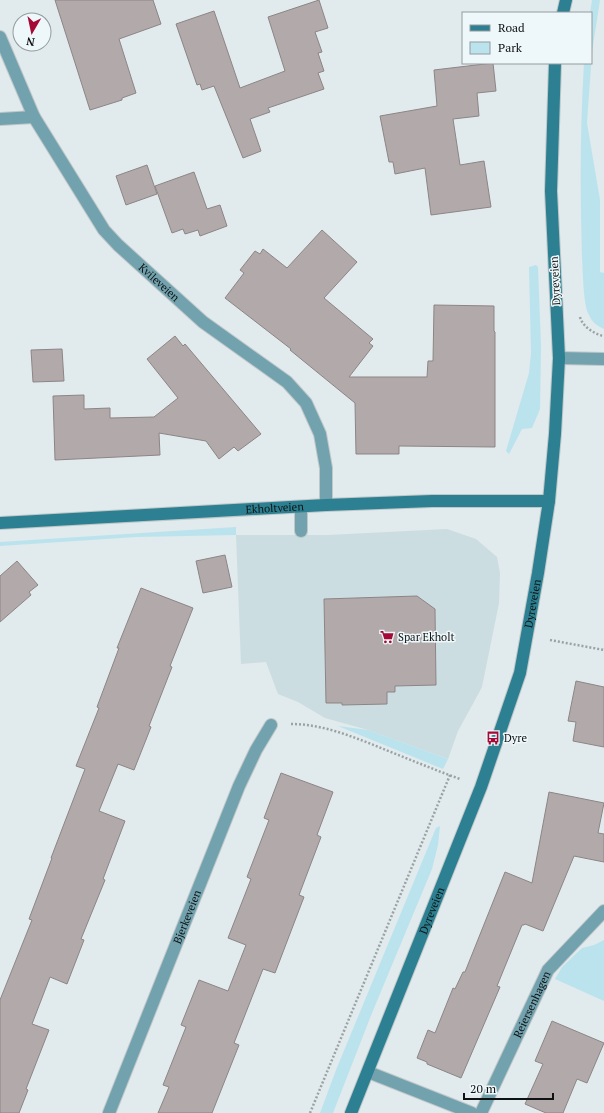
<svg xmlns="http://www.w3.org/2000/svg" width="604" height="1113" font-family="'PT Serif',serif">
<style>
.built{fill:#cbdde1}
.green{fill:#bbe3ed}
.building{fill:#b2aaaa;stroke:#8d8585}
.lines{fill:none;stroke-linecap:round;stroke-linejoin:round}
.lane-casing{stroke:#bfc7c9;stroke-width:14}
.street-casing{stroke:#bfc7c9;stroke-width:14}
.secondary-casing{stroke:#bfc7c9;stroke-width:14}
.path{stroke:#9ba2a4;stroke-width:2.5;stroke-dasharray:2 2;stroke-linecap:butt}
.lane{stroke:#72a2ae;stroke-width:12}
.street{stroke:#72a2ae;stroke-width:12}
.secondary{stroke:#2c8091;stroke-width:12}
.labels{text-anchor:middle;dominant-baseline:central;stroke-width:3;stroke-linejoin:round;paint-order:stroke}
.street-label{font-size:11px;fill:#0f1212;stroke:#eef7fa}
.poi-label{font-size:11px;fill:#0f1212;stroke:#eef7fa;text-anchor:start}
</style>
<rect width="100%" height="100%" fill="#e1eaec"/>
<path class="built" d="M447 529 476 539 497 557 500 573 499 603 482 687 458 731 448 759 368 730 325 718 298 702 278 694 266 662 241 664 236 535H328Z"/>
<path class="green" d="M592 0H600L592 52 587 123 600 200V272L604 273V329C597 326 592 322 589 315 583 305 583 271 582 258 580 193 580 128 584 63H591V13H590Z
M536 265 538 267 541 346 540 409 532 428 522 429 509 454 506 451 529 373 531 353 529 267Z
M236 527V535L136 537 0 546V542Z
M338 726 368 730 448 759 443 769Z
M440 826 438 845 432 869 372 1013 333 1113H320L336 1070 436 828Z
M604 940V1001L555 979 562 967 582 948 594 945Z"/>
<path class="building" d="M55 0H153L161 24 119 39 136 93 122 98V100L90 110Z
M319 0 328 28 315 32 322 52 318 53 324 71 318 73 324 89 268 108 270 112 250 119 261 151 243 158 214 86 202 90 200 84 197 85 176 24 214 11 240 88 285 71 268 17Z
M493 63 496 91 477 93 479 116 453 119 460 165 484 161 491 207 431 215 425 168 395 174 393 162H389L380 116 437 106 434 70Z
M147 165 157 194 126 205 116 176Z
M194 172 207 209 220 205 227 226 200 236 198 230 185 234 183 229 172 233 155 186Z
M322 230 357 262 324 298 373 339 369 343 373 346 349 377H427L428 361H433L434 305 494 306V331L495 332V447L399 446V454H356L355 403 290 350 291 349 225 298 244 273 240 270 255 251 260 254 263 249 287 268Z
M175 336 183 346 185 344 261 434 238 451 234 447 219 459 206 441 159 433 160 455 55 460 53 396 84 395V409L110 408V418L154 417 178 398 147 359Z
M62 349 64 381 33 382 31 350Z
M225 555 232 587 203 593 196 561Z
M17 561 38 585 29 592 31 595 0 622V576Z
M141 588 193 608 170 666 172 667 149 726 151 727 134 770 118 764 99 811 125 821 103 879 105 880 81 939 84 940 67 984 50 977 32 1024 49 1030 26 1089 28 1090 19 1113H0V1000L32 920 29 919 52 858H51L85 769 76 766 99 708 97 707 119 648H117Z
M417 596 435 609 436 685 395 686V692H387V704L342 705V703H326L324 599Z
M576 681 604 687V747L573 741 576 722 568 721Z
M281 773 333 792 317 835 321 837 299 895 304 897 275 973 263 969 234 1043 239 1045 212 1113H158L169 1087 163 1085 186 1027 181 1025 199 980 228 991 246 945 228 938 251 879 247 877 269 820 264 818Z
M549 792 604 803 598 833 604 834V862L574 856 543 931 525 924 524 925H522L497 986 500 987 461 1078 427 1064V1062L417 1058 428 1030 435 1033 453 988 455 989 463 972H465L505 872 532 883Z
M552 1021 604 1043 587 1083 577 1079 563 1113H546L525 1104 543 1064 535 1061Z"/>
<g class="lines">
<g class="lane-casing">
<path id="lane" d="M301 507V531"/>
</g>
<g class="street-casing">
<g id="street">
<path id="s1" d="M0 37 34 117 104 230 118 245 203 322 287 382 306 403 320 434 326 468V505"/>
<path d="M0 119 34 117"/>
<path d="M559 358 604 359"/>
<path d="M368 1072 472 1113"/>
<path id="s2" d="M109 1113 239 786 256 750 271 725"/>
<path id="s3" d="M481 1113 548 970 604 911"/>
</g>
</g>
<g class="secondary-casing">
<g id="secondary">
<path d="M563 13 566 0"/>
<path id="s4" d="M0 523 326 505 432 501H549"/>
<path id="s5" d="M351 1113 481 787 520 673 538 573 549 501 555 434 559 358 551 191 555 63"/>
</g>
</g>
<path class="path" d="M580 317C583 327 593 333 603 336
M550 640 604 650
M291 724C324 724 356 738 386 750 411 760 435 770 460 779
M310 1113 450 775"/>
<use href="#lane" class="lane"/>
<use href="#street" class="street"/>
<use href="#secondary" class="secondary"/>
</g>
<defs>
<g id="supermarket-bare" transform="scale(1.08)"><path d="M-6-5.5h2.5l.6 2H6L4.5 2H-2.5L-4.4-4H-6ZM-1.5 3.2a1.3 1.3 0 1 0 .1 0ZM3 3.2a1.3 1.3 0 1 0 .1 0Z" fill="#a50936" stroke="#eef7fa" stroke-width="2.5" paint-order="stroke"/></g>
<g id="bus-bare" transform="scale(1.08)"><path d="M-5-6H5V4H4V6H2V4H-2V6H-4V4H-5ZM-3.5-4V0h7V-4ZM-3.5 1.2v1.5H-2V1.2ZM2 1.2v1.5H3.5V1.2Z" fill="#a50936" stroke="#eef7fa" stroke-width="2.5" paint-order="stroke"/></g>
</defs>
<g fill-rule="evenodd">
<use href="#supermarket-bare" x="387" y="637"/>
<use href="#bus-bare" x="493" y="738"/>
</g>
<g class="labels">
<g class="street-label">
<text transform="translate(555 281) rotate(-93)">Dyreveien</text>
<text stroke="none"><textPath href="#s1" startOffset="296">Kvileveien</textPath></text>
<text stroke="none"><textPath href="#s4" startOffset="275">Ekholtveien</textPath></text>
<text stroke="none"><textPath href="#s5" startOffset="542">Dyreveien</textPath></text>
<text stroke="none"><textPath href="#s5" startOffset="218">Dyreveien</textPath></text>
<text stroke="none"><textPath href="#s2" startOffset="211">Bjerkeveien</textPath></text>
<text stroke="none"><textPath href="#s3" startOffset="120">Reiersenhagen</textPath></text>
</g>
<g class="poi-label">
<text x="398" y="637">Spar Ekholt</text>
<text x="504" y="738">Dyre</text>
</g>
</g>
<rect x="462" y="12" width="130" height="52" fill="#eef7fa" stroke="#959b9d"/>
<rect x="470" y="25" width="20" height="6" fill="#2c8091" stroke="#959b9d"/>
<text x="498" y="32" font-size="12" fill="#0f1212">Road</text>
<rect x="470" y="42" width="20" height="12" fill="#bbe3ed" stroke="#959b9d"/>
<text x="498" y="52" font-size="12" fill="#0f1212">Park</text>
<g transform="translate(32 32) rotate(189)"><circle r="19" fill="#eef7fa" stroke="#959b9d"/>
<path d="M0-3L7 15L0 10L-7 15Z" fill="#a50936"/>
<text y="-6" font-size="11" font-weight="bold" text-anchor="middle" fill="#0f1212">N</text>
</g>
<path d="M464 1093v6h89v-6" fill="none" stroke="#0f1212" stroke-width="2"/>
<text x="470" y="1093" font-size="12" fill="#0f1212" stroke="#eef7fa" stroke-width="3" paint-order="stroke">20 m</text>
</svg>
